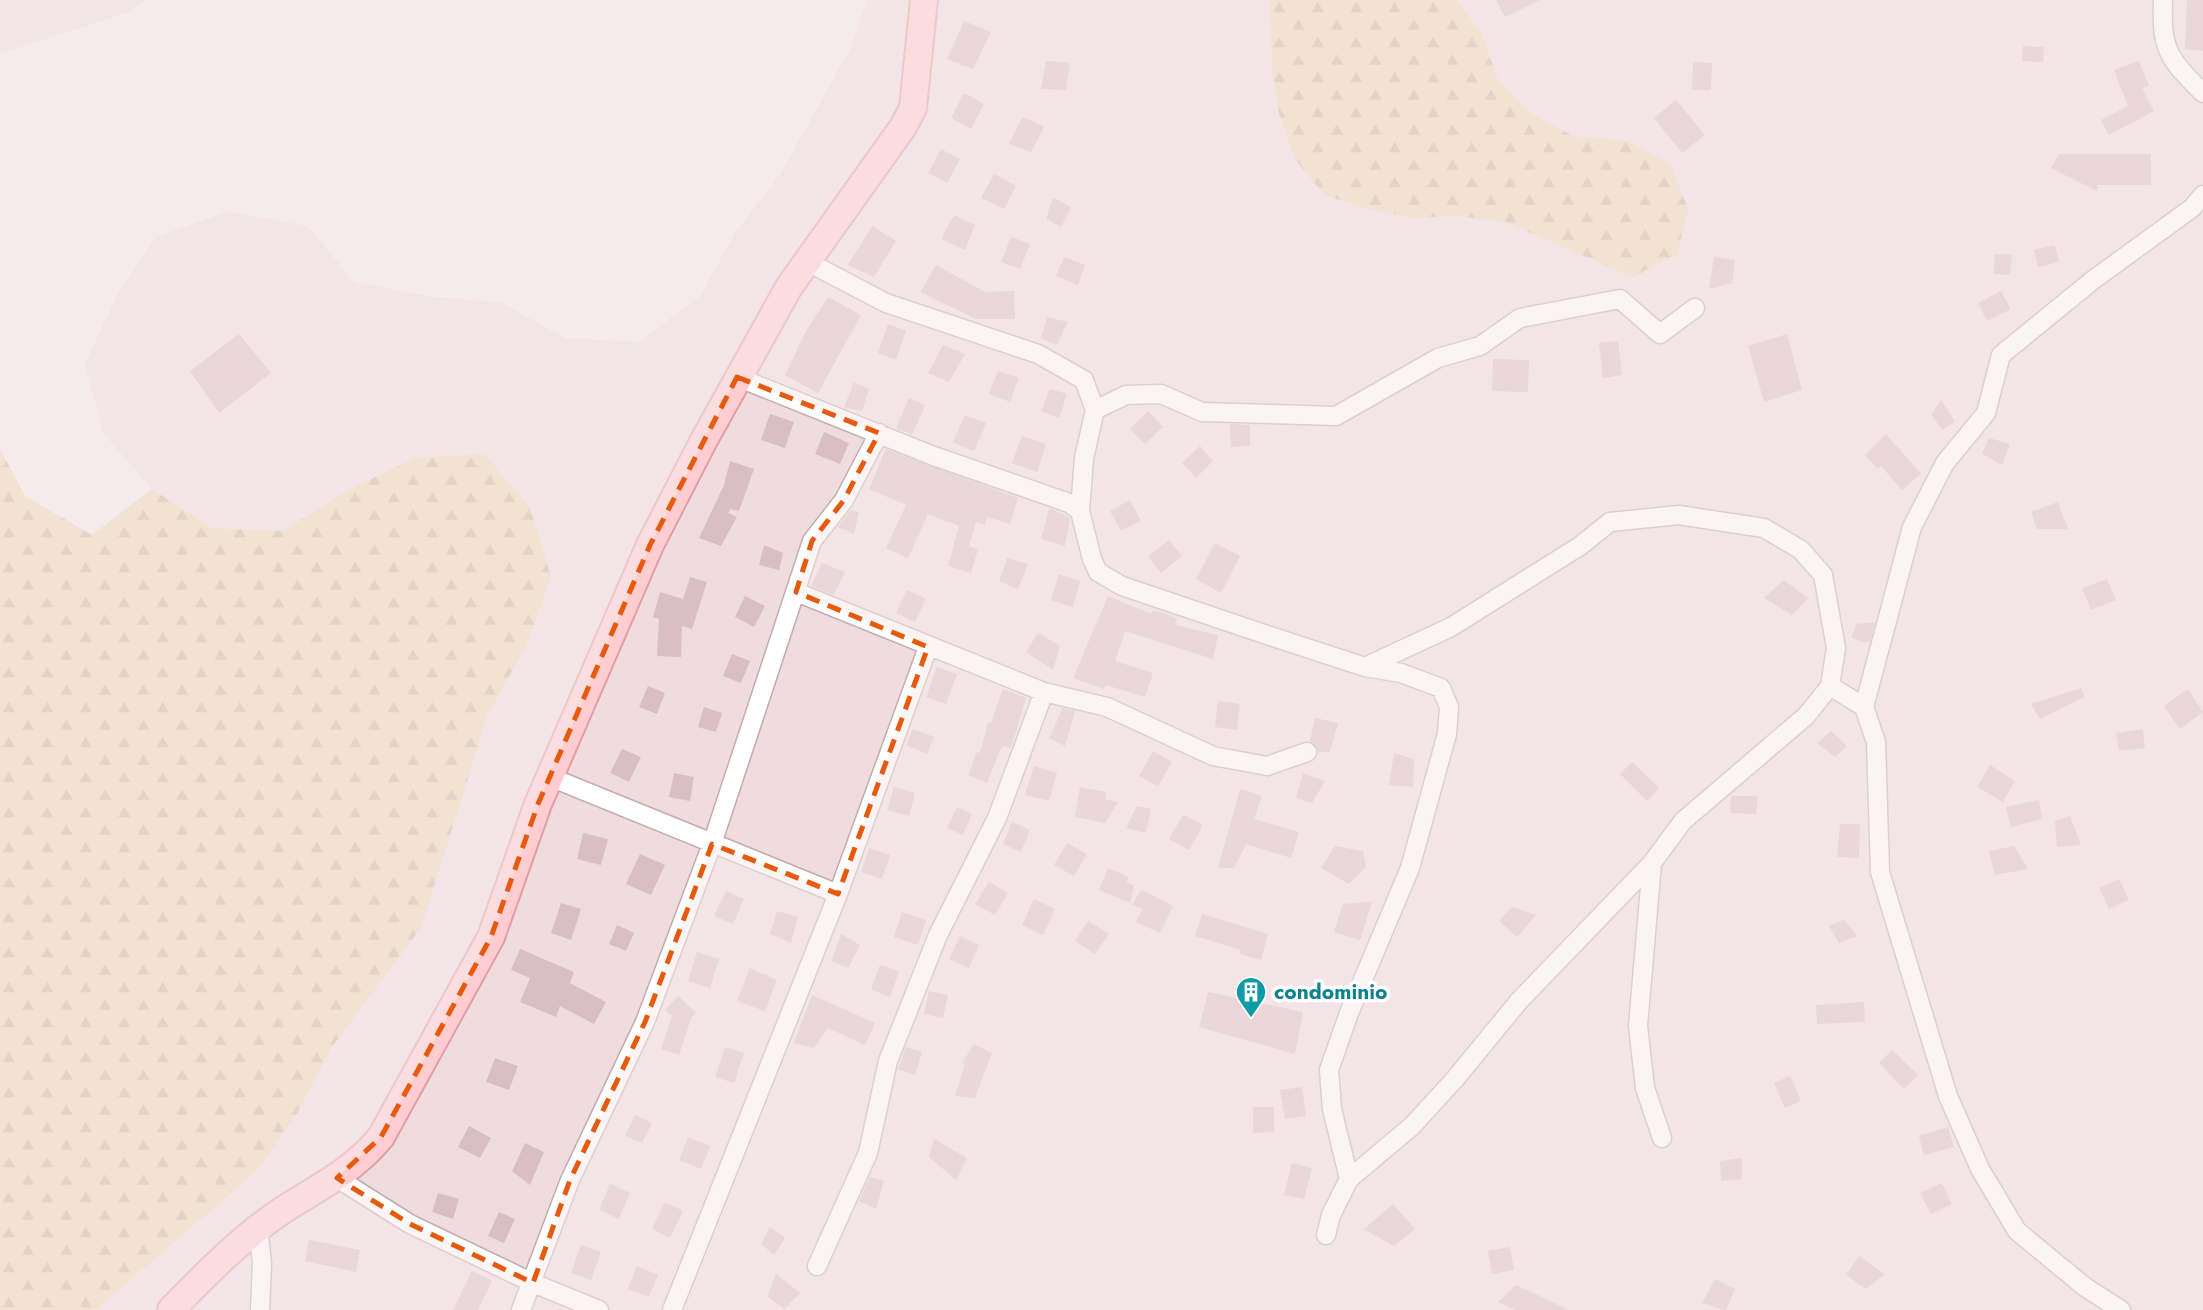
<svg xmlns="http://www.w3.org/2000/svg" width="2203" height="1310" font-family="Jost,sans-serif">
<style>
.residential{fill:#efdcdf}
.forest{fill:url(#forest-firs)}
.building{fill:#d9bfc4}
.lines{fill:none;stroke-linecap:round;stroke-linejoin:round}
.street-casing{stroke:#c3acb0;stroke-width:21}
.secondary-casing{stroke:#e29ea3;stroke-width:30}
.street{stroke:#fff;stroke-width:18}
.secondary{stroke:#ffcccf;stroke-width:26}
.marked{fill:none;stroke:#e8590c;stroke-width:5;stroke-dasharray:14 9;stroke-linejoin:round}
.labels{text-anchor:middle;dominant-baseline:central;stroke-width:7;stroke-linejoin:round;paint-order:stroke}
.culture-label{font-size:21px;font-weight:bold;fill:#0d838f;stroke:#fff;text-anchor:start}
</style>
<defs>
<pattern id="forest-firs" width="22" height="20" patternUnits="userSpaceOnUse" patternTransform="scale(1.75)"><rect width="22" height="20" fill="#edd7b1"/><path d="M5 1l3.5 6h-7zM16 11l3.5 6h-7z" fill="#cdb999"/></pattern>
</defs>
<rect width="100%" height="100%" fill="#f6ebec"/>
<path class="residential" d="M0 0H145L128 12 0 54Z
M867 0H1270L1272 18 1413 218 1457 215 1505 222 1548 238 1590 259 1627 141 1574 136 1530 113 1498 79 1482 34 1457 0H2203V1310H96L258 1170 297 1114 332 1047 375 987 442 858 488 714 526 647 414 458 350 489 283 531 212 528 152 489 103 433 85 363 117 296 156 237 226 212 308 226 354 282 427 296 502 303 565 338 639 342 700 296 735 233 781 173 851 47Z"/>
<path class="forest" d="M1270 0H1457L1482 34 1498 79 1530 113 1574 136 1627 141 1670 163 1688 209 1677 254 1633 277 1505 222 1457 216 1414 218 1368 209 1324 195 1295 159 1279 113 1272 68Z
M0 449 25 496 92 535 152 489 212 528 283 531 350 489 414 458 484 454 530 507 551 577 526 647 488 714 421 928 332 1047 297 1114 258 1170 96 1310H0Z"/>
<path class="building" d="M1496 0H1540L1505 17Z
M2187 0H2203V51L2185 49Z
M964 21 991 32 973 69 947 59Z
M2023 46 2044 47 2043 62 2022 61Z
M1046 61 1070 63 1066 90 1041 89Z
M2139 61 2149 86 2142 88 2154 111 2109 135 2101 120 2128 106 2114 70Z
M1693 62 1712 63 1711 90H1692Z
M964 93 984 104 971 129 951 118Z
M1676 100 1705 135 1682 153 1654 118Z
M1023 117 1044 127 1031 152 1009 144Z
M941 149 960 159 947 183 928 173Z
M2059 154H2151V185H2097V191L2051 168Z
M994 174 1016 186 1004 209 981 198Z
M1053 198 1071 207 1061 227 1046 219Z
M954 215 975 225 965 250 941 239Z
M872 226 896 241 874 277 848 265Z
M1011 237 1030 244 1020 269 1001 262Z
M2055 245 2059 262 2038 267 2034 250Z
M1995 254 2012 255 2010 275 1994 274Z
M1064 257 1085 265 1078 285 1056 276Z
M1714 257 1735 260 1732 283 1709 289Z
M936 265 985 292 1014 291 1015 319H976L920 292Z
M2001 291 2011 309 1987 321 1978 303Z
M828 297 861 315 818 393 785 375 806 331Z
M1047 317 1068 322 1057 345 1041 338Z
M888 324 906 331 896 360 878 353Z
M239 334 271 373 219 413 190 371Z
M1787 334 1802 390 1764 402 1748 346Z
M1618 341 1622 375 1603 378 1599 343Z
M943 345 965 354 949 382 928 373Z
M1493 359 1529 360 1528 392 1492 391Z
M998 371 1019 378 1010 402 989 394Z
M854 382 869 389 862 411 844 407Z
M1050 389 1067 394 1059 418 1041 411Z
M909 398 925 405 912 435 896 428Z
M1941 400 1955 422 1942 430 1931 414Z
M1148 411 1163 427 1145 444 1130 429Z
M770 414 794 422 785 448 761 440Z
M965 415 986 423 974 451 953 442Z
M1230 424 1250 425V446L1231 447Z
M824 432 849 443 840 464 815 454Z
M1886 434 1921 474 1902 490 1881 466 1878 469 1865 455Z
M1022 436 1046 444 1037 472 1012 463Z
M1989 438 2010 444 2002 465 1982 454Z
M1200 446 1213 461 1196 478 1182 463Z
M886 449 1018 498 1010 524 987 517 985 525 976 522 969 546 978 549 971 573 948 566 959 526 928 514 908 558 886 548 906 505 869 489Z
M730 461 754 469 739 511 730 509 728 513 737 517 721 546 699 538 724 485Z
M1130 500 1141 521 1121 531 1110 511Z
M2058 502 2068 529H2037L2031 512Z
M1049 508 1070 518 1065 546 1041 539Z
M851 510 859 512 854 534 838 527Z
M1169 540 1182 556 1161 573 1148 556Z
M1215 543 1240 556 1221 593 1196 579Z
M764 545 783 553 779 570 759 565Z
M1007 558 1028 564 1018 589 999 581Z
M822 563 845 572 833 595 811 586Z
M1059 574 1080 581 1073 607 1051 600Z
M690 577 707 582 692 629 682 626 681 657 657 656 659 619 653 617 660 592 683 599Z
M2107 579 2116 600 2091 610 2082 588Z
M1784 580 1808 598 1792 615 1764 598Z
M907 590 926 599 915 622 896 613Z
M745 596 765 606 754 627 735 617Z
M1108 596 1151 614 1153 610 1177 618 1175 625 1218 635 1213 659 1125 631 1115 661 1153 673 1145 697 1106 685 1104 689 1073 678Z
M1875 622 1870 642H1862L1851 637 1857 624Z
M1038 633 1060 646 1053 670 1026 652Z
M732 654 750 661 741 683 723 676Z
M937 667 957 674 946 704 926 697Z
M648 686 665 693 657 714 639 707Z
M2081 688 2085 697 2040 719 2031 704Z
M1003 689 1026 698 1011 748 1002 746 987 783 968 775 977 752 980 753 988 723H991Z
M2188 689 2203 712 2180 729 2164 706Z
M1218 701 1240 704 1237 730 1215 727Z
M704 707 722 713 716 732 698 727Z
M1063 708 1075 711 1065 746 1049 738Z
M1315 718 1338 723 1330 752H1318L1310 741Z
M913 729 934 737 927 754 906 745Z
M2143 729 2145 748 2119 751 2116 733Z
M1831 731 1847 746 1835 757 1817 743Z
M622 749 641 757 629 782 610 773Z
M1153 751 1172 762 1158 786 1139 776Z
M1394 753 1414 759 1413 787 1389 785Z
M1632 762 1659 788 1647 801 1620 774Z
M1990 765 2015 781 2003 802 1977 787Z
M1034 766 1057 773 1049 801 1025 795Z
M674 773 694 777 690 801 669 797Z
M1303 773 1325 781 1312 803 1296 798Z
M894 787 915 793 909 816 887 810Z
M1080 787 1106 792 1105 799 1118 802 1105 823 1075 817Z
M1240 789 1262 796 1254 819 1299 832 1291 858 1246 844 1234 868H1218Z
M1731 796H1758L1756 814 1730 813Z
M2039 800 2042 819 2011 827 2006 807Z
M1137 806 1151 809 1146 833 1126 828Z
M957 807 972 814 963 835 947 828Z
M1183 815 1203 825 1189 850 1169 839Z
M2070 816 2081 845 2057 847 2055 821Z
M1012 822 1030 830 1021 852 1003 844Z
M1840 824H1860L1859 858 1837 857Z
M583 833 608 839 601 865 577 859Z
M1067 843 1087 854 1074 876 1054 865Z
M1335 846 1363 851 1366 867 1349 884 1321 868Z
M2014 846 2028 869 1995 875 1989 851Z
M869 848 890 855 882 879 861 872Z
M640 854 665 865 651 895 626 884Z
M1108 868 1129 877 1126 882 1134 886 1130 903 1099 890Z
M2119 879 2129 900 2109 909 2099 888Z
M989 882 1008 893 995 915 975 904Z
M1141 890 1173 906 1160 933 1136 922 1143 909 1132 905Z
M726 891 744 899 733 924 714 916Z
M1034 899 1055 909 1043 935 1022 925Z
M1372 902 1360 940 1334 932 1343 904Z
M561 903 581 909 571 940 551 933Z
M1512 907 1536 915 1517 937 1499 921Z
M777 911 798 917 791 943 770 934Z
M902 912 926 920 918 945 894 937Z
M1202 914 1268 934 1261 960 1240 954 1241 950 1195 936Z
M1844 920 1857 936 1839 943 1829 926Z
M1088 921 1109 934 1095 954 1075 941Z
M617 925 634 933 626 951 609 944Z
M841 934 860 945 848 968 831 961Z
M960 936 979 945 969 968 949 959Z
M520 949 574 972 570 983 606 1002 594 1024 560 1006 556 1017 520 1002 530 978 511 970Z
M697 952 719 959 710 988 688 981Z
M880 965 899 972 890 997 871 989Z
M750 968 777 980 765 1011 737 1001Z
M929 991 948 995 943 1018 924 1014Z
M1208 992 1303 1012 1295 1054 1199 1027Z
M812 995 875 1023 865 1045 828 1028 814 1048 794 1043Z
M678 996 696 1013 691 1018 679 1055 661 1049 672 1016 665 1010Z
M1864 1002 1865 1022 1817 1024 1816 1005Z
M974 1044 992 1053 975 1098 955 1096 965 1064 962 1063Z
M725 1047 744 1053 734 1083 715 1077Z
M906 1047 922 1052 915 1075 898 1069Z
M1892 1050 1918 1075 1904 1089 1879 1063Z
M495 1058 518 1066 509 1090 486 1082Z
M1790 1076 1801 1101 1785 1108 1774 1083Z
M1302 1087 1306 1116 1285 1119 1280 1090Z
M1253 1107H1274V1132L1253 1133Z
M635 1115 652 1123 642 1143 625 1136Z
M469 1126 491 1138 480 1158 458 1147Z
M1948 1127 1954 1147 1924 1155 1919 1136Z
M688 1137 710 1146 701 1169 679 1160Z
M934 1139 967 1158 956 1180 929 1157Z
M525 1143 544 1152 530 1185 512 1171Z
M1742 1158V1179L1721 1181 1720 1161Z
M1292 1163 1312 1168 1304 1199 1284 1195Z
M870 1177 884 1181 876 1209 859 1201Z
M1942 1183 1952 1204 1931 1214 1920 1193Z
M610 1184 630 1193 619 1219 599 1210Z
M438 1193 459 1199 453 1219 432 1212Z
M665 1202 683 1211 670 1238 652 1229Z
M1393 1204 1415 1229 1394 1246 1364 1229Z
M499 1212 515 1219 504 1243 488 1236Z
M770 1227 785 1238 774 1255 761 1244Z
M309 1240 360 1250 356 1272 305 1261Z
M581 1245 601 1252 591 1280 571 1273Z
M1510 1247 1514 1270 1492 1274 1488 1251Z
M1859 1256 1885 1274 1866 1289 1846 1275Z
M637 1266 658 1275 649 1297 628 1289Z
M472 1271 492 1281 478 1310H453Z
M776 1274 800 1293 784 1309 767 1296Z
M1715 1279 1735 1289 1726 1310 1702 1303Z
M1516 1285 1569 1310H1516L1498 1302Z"/>
<g class="lines">
<g class="street-casing">
<path id="street" d="M2163 0C2161 50 2168 58 2203 93
M806 261 886 303 1038 354 1084 380 1095 410 1084 458 1080 511
M737 377 931 455 1069 503 1080 511 1092 559 1098 572 1122 586 1264 634 1365 667 1401 673 1441 688 1449 707 1447 734 1410 868 1349 1013 1329 1070 1332 1109 1349 1179 1331 1215 1326 1235
M1095 410 1126 395 1161 394 1202 412 1336 416 1438 358 1480 346 1520 318 1620 299 1660 334 1695 308
M796 592 1044 692 1107 707 1213 756 1267 766 1307 752
M1365 667 1451 627 1580 546 1610 522 1679 515 1764 528 1801 550 1823 575 1836 648 1830 686 1806 716 1683 821 1652 863 1638 1026 1645 1088 1662 1138
M1830 686 1864 707 1876 742 1880 872 1948 1096 1980 1169 2017 1231 2085 1287 2121 1310
M1864 707 1912 527 1945 463 1986 413 2001 355 2093 280 2192 208 2203 195
M550 777 838 894 672 1310
M838 894 928 647
M337 1178 410 1224 533 1283 599 1310
M1349 1179 1412 1126 1455 1079 1519 1001 1652 863
M258 1228 262 1263 260 1310
M817 1266 868 1153 888 1061 938 935 997 818 1044 692
M521 1310 570 1180 645 1022 712 844 812 541 844 500 879 433"/>
</g>
<g class="secondary-casing">
<path id="secondary" d="M171 1310C206 1274 241 1238 283 1210 319 1187 353 1171 381 1137L491 937 538 804 650 545 704 440 789 287 903 127 913 108 924 0"/>
</g>
<use href="#street" class="street"/>
<use href="#secondary" class="secondary"/>
</g>
<path d="M0 0H2203V1310H0ZM737 377 879 433 844 500 812 541 796 592 928 647 838 894 712 844 645 1022 570 1180 533 1283 410 1224 337 1178 381 1137 491 937 538 804 650 545Z" fill="#f6ebec" fill-opacity=".55" fill-rule="evenodd"/>
<path class="marked" d="M737 377 879 433 844 500 812 541 796 592 928 647 838 894 712 844 645 1022 570 1180 533 1283 410 1224 337 1178 381 1137 491 937 538 804 650 545Z"/>
<defs>
<g id="building-pin" transform="scale(1.575)"><path d="M0 17L-7.5 6A9.5 9.5 0 1 1 7.5 6Z" fill="#0f9aa8" stroke="#fff"/><path d="M-4-6H4V6H1V3H-1V6H-4ZM-2.5-4.3h1.7v1.8h-1.7ZM.8-4.3h1.7v1.8H.8ZM-2.5-1h1.7V.8h-1.7ZM.8-1h1.7V.8H.8Z" fill="#fff"/></g>
</defs>
<g fill-rule="evenodd">
<use href="#building-pin" x="1251" y="992"/>
</g>
<g class="labels">
<g class="culture-label">
<text x="1274" y="992">condominio</text>
</g>
</g>
</svg>
